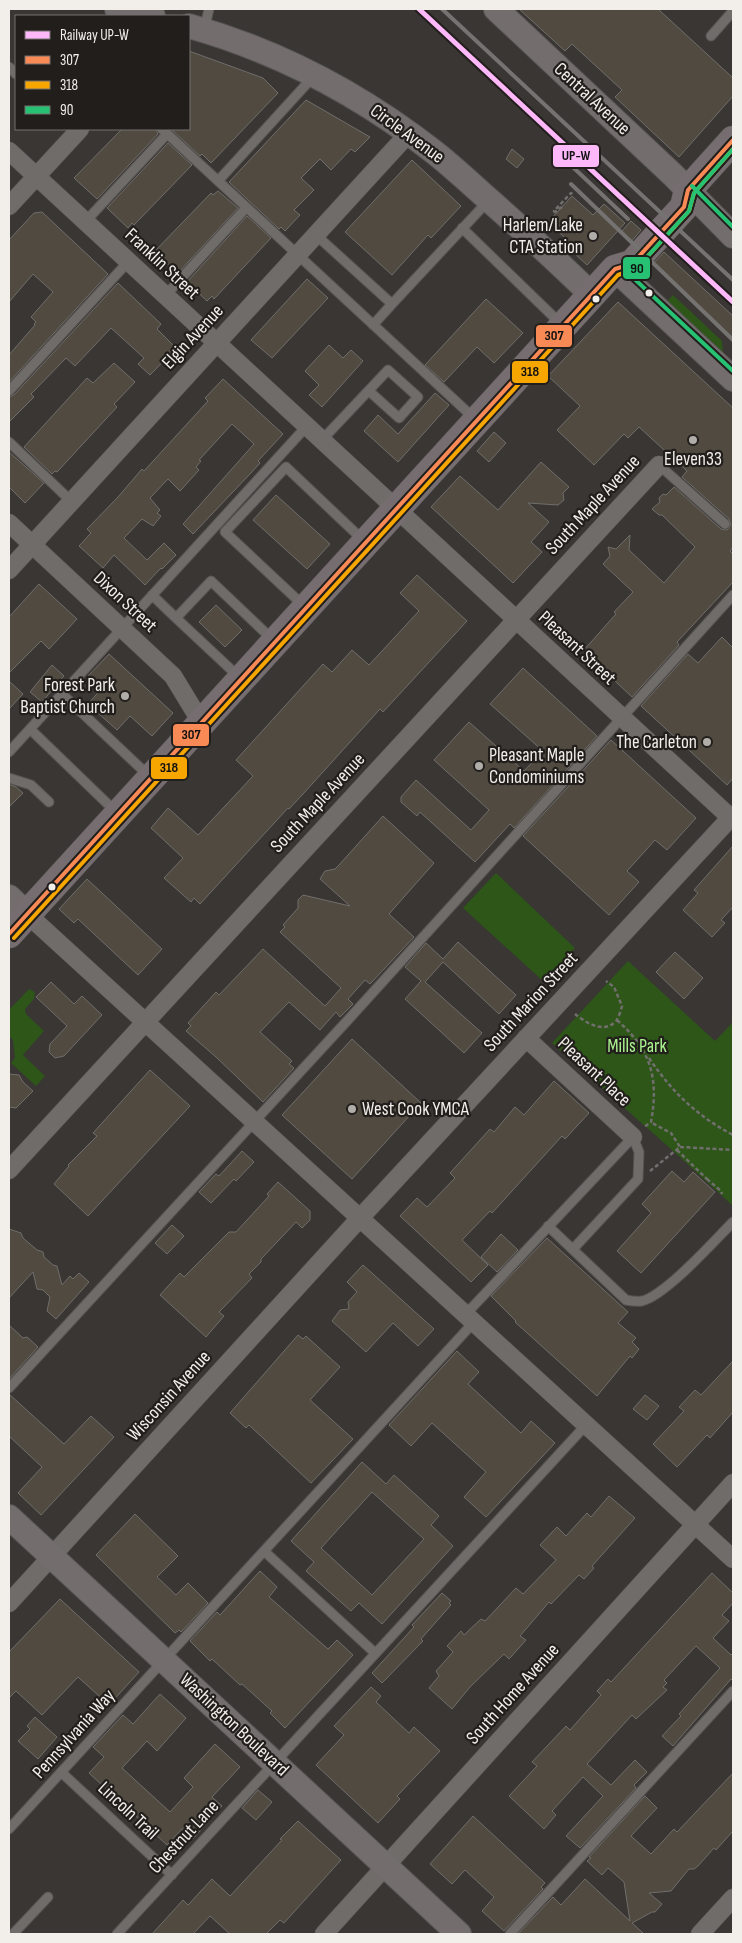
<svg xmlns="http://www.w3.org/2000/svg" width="742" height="1943" font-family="'Sofia Sans Condensed',sans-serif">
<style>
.green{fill:#2d5618}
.building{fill:#504a40;stroke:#706e6b;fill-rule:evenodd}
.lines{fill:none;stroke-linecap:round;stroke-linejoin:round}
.lane-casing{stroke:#575452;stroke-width:11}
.street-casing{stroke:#575452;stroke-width:19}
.secondary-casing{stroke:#575452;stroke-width:26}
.primary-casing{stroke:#575452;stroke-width:29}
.path{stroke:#716f6d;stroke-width:2.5;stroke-dasharray:4 2.5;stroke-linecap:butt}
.lane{stroke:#6f6c6a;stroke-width:9}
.street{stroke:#6f6c6a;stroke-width:18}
.secondary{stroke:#746d6e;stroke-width:24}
.primary{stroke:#766d70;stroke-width:28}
.rail{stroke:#757371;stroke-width:4}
.bus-1-casing{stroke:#211e1c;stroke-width:8}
.bus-2-casing{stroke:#211e1c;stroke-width:8}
.bus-3-casing{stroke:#211e1c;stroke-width:8}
.bus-1{stroke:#f98a56;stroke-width:4}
.bus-2{stroke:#f7a600;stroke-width:4}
.bus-3{stroke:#26c172;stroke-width:4}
.rail-1-casing{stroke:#211e1c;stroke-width:9}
.rail-1{stroke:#feb8fa;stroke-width:5}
.poi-dot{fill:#b1aeaa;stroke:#211e1c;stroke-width:2}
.bus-dot{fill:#f2eeea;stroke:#211e1c;stroke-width:2}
.labels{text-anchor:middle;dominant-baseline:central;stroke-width:4.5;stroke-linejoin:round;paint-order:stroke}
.street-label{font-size:19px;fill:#f2eeea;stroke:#211e1c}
.poi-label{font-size:19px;fill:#f2eeea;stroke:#211e1c;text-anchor:end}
.park-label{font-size:19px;fill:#aaf58f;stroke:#211e1c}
.line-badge{stroke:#211e1c;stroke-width:2}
.pale-badge-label{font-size:14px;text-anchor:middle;font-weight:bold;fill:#111}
</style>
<rect width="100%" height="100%" fill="#393634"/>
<path class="green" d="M673 295 722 341 723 354 667 301Z
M496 873 575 948 544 982 463 908Z
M628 961 715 1041 733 1022V1206C674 1150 612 1098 552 1043Z
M29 989 35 992 34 999 25 1009 26 1014 44 1031 23 1055 45 1076 36 1086 11 1063 15 1058 13 1040 9 1036V1010Z"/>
<path class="building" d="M519 9H658L733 78V96L679 157 615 97 622 90 572 44 565 51Z
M189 51 263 78 278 93 211 163 202 154 200 156 171 129H189Z
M306 100 370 137 355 152 351 149 331 170 320 159 301 178 314 190 294 210 300 215 285 231 281 227 279 229 229 182Z
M122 129H156L158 134 97 199 74 178Z
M168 143 192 165 134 225 132 223 128 228 107 208Z
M512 149 524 159 517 168 506 159Z
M412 160 461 206 431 238 428 235 392 275 345 232Z
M218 191 238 208 178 273 176 272 154 252 211 193 213 195Z
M572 196 593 215 604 204 625 223 587 265 563 243 566 239 548 222Z
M42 212 108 274 9 382V355L35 325 34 324 36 322 31 317 53 292 33 274 9 302V240L34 213Z
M247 216 271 238 214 299 212 296 207 301 187 282Z
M631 221 641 230 630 243 620 233Z
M664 252 733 316V338L653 264Z
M307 279 328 298 272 358 251 340Z
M118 283 161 324 157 329 176 348 150 375 138 364 144 358 111 328 75 366 66 358 31 394 34 397 9 422V397L14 395Z
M486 299 523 333 494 363 477 347 444 382 425 365Z
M618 302 733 408V547L730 551 733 554V582L677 642 679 645 632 697 583 651 616 614 614 612 633 592 603 564 610 556 608 547 616 549 630 535 629 550 664 583 695 547 662 515H659L652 509 660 502 659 498 663 494 666 495 674 487 721 529 727 530 731 525 729 519 682 477 687 471 639 427 628 438 624 434 594 465 557 430 580 406 548 376Z
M329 345 343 358 351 350 363 361 322 407 309 395 319 385 305 371Z
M114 363 135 382 114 404 117 407 57 472 55 471 52 474 24 447 87 378 93 383Z
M223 379 283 434 258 461 260 463 250 474 193 534 183 524 254 444 232 424 199 460 201 461 196 467 199 470 180 491 168 479 150 498 160 510 157 513 161 516 153 526 142 519 124 538 147 560 164 543 176 555 162 569 161 568 145 585 114 555 103 568 79 546 91 533 87 529 118 497 142 469 144 471 208 401 205 398Z
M435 393 449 405 398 462 364 431 378 415 398 434Z
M494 432 506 443 489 462 477 451Z
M9 452 44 483 25 503 9 487Z
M541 462 569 487 563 493 564 500 558 505 528 503 549 522 531 542 542 552 513 583 431 507 460 476 498 510Z
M276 495 330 544 307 569 253 520Z
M417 575 467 621 383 712 380 709 303 794 289 809 288 808 200 904 194 898 191 902 164 878 183 858 151 828 168 808 198 835 253 776 236 760 323 664 332 672 352 650 369 665 419 611 400 593Z
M39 584 77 619 49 649 41 641 9 673V617Z
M216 605 242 630 225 647 199 622Z
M722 637 733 648V778L727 785 641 706 688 654 698 663Z
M109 654 173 713 152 736 130 716 117 730 88 704 102 688 88 676Z
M52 665 64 676 42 702 30 692Z
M523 668 597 736 514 828 510 824 475 862 420 812 417 816 401 802V797L416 780 471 830 489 810 434 760 469 722 524 771 543 751 490 704Z
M9 681 23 694 9 709Z
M611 740 696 818 667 850 655 840 627 871 639 882 609 915 523 836Z
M9 784 16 787 23 793 9 807Z
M383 816 434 863 389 914 414 937 370 984 365 980 348 999 353 1004 340 1017 336 1012 320 1030 289 1002 260 1032 292 1061 289 1064 294 1068 263 1102 216 1057 186 1031 191 1026 188 1023 216 992 219 995 263 949 325 1006 341 988 280 932 285 927 283 925 298 908V900L303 895 350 906 320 879 325 871 335 869 339 865Z
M733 846V907L721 920 725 923 712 937 683 910 698 893 694 890Z
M87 879 162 949 138 975 78 919 74 923 59 909Z
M458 942 516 995 499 1014 443 962 425 982 482 1033 464 1053 405 999 421 981 405 967 426 943 443 959Z
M675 952 703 978 684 999 656 972Z
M51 982 74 1004 82 996 102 1015 64 1056 55 1058 49 1052 50 1044 67 1026 36 997Z
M352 1039 421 1103 352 1179 282 1115Z
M150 1070 190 1106 88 1216 54 1184 69 1166 68 1165 97 1136 93 1133Z
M9 1074 19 1075 23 1082 33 1091 16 1108 9 1107Z
M554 1081 589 1113 565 1139 562 1136 492 1213 490 1211 462 1240 488 1265 471 1282 400 1216 417 1198 427 1207 455 1178 450 1173 490 1129 494 1132 515 1107 524 1115Z
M242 1151 254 1162 236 1181 234 1179 211 1203 199 1192 216 1174 219 1176Z
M672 1171 684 1182 693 1172 715 1192 641 1273 617 1251 651 1213 642 1204Z
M278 1182 310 1211V1220L302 1228 296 1222 261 1259V1262L249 1274 252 1278 219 1312 224 1316 206 1337 160 1295 180 1273 184 1277 229 1232H236L269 1196 267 1194Z
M172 1225 184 1236 167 1254 155 1243Z
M9 1229 21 1233 23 1238 37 1250 43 1252 44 1257 53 1265 57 1266 62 1285 70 1276 73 1279 79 1273 89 1282 56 1319 47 1311 50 1297 43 1290 37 1289 33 1272 9 1298Z
M501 1234 518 1250 497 1272 481 1257Z
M547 1238 628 1312 618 1323 636 1338 632 1342 639 1349 632 1358 630 1356 597 1396 515 1322 516 1321 491 1296Z
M363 1265 434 1329 418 1346 393 1323 366 1352 332 1321 340 1310 349 1309 348 1302 357 1292 347 1282Z
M9 1325 23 1338 27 1337 38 1347 9 1379Z
M298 1335 303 1339 306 1336 340 1367 310 1400 353 1439 311 1483 249 1425 246 1428 230 1413Z
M457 1351 479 1372 468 1384 521 1433 531 1421 555 1443 486 1517 464 1497 486 1472 432 1423 411 1446 389 1425Z
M733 1361V1412L710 1438 707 1435 677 1467 653 1444 684 1411 679 1407 695 1390 701 1395Z
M9 1394 64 1444 91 1416 114 1437 41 1515 18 1493 42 1467 9 1436Z
M645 1395 659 1406 647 1420 633 1409Z
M362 1462 386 1484 394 1475 439 1516 431 1525 453 1546 382 1624 359 1603 351 1611 306 1571 314 1562 291 1541ZM372 1492 424 1539 372 1595 321 1548Z
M609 1496 635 1518 592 1566 594 1568 584 1579 579 1575 551 1604 549 1602 520 1636 526 1640 509 1659 504 1654 470 1687 452 1709 429 1688 439 1676 436 1671 453 1652 447 1646 461 1631 464 1635 481 1619 485 1621 516 1588 523 1594 556 1560 540 1545 557 1527 566 1536 587 1513 591 1517Z
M135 1514 178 1556 157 1577 176 1595 188 1583 208 1603 181 1632 179 1630 175 1633 96 1555Z
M260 1571 277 1587 269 1597 328 1649 337 1640 353 1655 285 1728 270 1713 272 1711 242 1684 240 1685 212 1659 210 1661 190 1641 217 1612 220 1615Z
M712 1573 733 1593V1603L722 1615 729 1621 713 1638 731 1655 733 1653V1681L731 1679 673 1746 662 1736 681 1716 679 1714 720 1668 696 1646 664 1680 667 1683 663 1687 667 1690 636 1719 632 1715 587 1764 611 1785 635 1760 647 1772 634 1785 636 1788 580 1848 566 1836 603 1796 583 1777 552 1811 556 1815 544 1829 509 1796 537 1766 532 1762 566 1726 570 1730 601 1695 597 1691 608 1679 611 1682Z
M442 1593 451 1601 449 1603 451 1605 421 1639 423 1641 382 1683 372 1673 414 1627 412 1625Z
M60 1599 139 1672 109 1705 78 1677 42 1715 16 1691 9 1698V1652Z
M371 1687 381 1696 376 1702 409 1733 414 1727 440 1751 397 1796 400 1799 378 1823 316 1765 344 1735 334 1726Z
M160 1694 186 1718 157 1751 147 1741 122 1768 170 1812 193 1787 184 1778 215 1744 240 1767 212 1797 222 1806 193 1839 182 1829 167 1845 89 1773 104 1757 93 1747 123 1715 133 1724Z
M35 1717 57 1737 38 1759 18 1741 30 1729 27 1726Z
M733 1773V1831L716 1850 714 1848 698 1866 694 1869H689L671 1891 649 1893 662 1904 655 1912H652L632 1923 644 1934H518L553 1897 561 1905 585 1879 630 1921 624 1882 608 1868 602 1875 587 1861 591 1858 589 1857 645 1796 657 1808 631 1836 651 1854 674 1829 677 1832Z
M258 1790 272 1802 256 1820 242 1808Z
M473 1816 545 1883 541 1887 543 1889 504 1931 482 1911 494 1897 465 1870 452 1884 430 1864Z
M298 1821 341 1860 284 1923 280 1920 266 1934H230L210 1916 193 1934H152L183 1900 188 1905 212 1879 230 1896 282 1840 280 1839Z"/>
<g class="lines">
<g class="lane-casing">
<path id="lane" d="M204 30 209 9
M711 36 733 11
M9 67 16 74
M162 129 475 419
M218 181 313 77
M85 222 167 134
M462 228 561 324
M316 235 392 304 489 200
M165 296 246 208
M373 325 392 304
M9 391 128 262
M321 441 388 370 418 397 399 418 369 391
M9 442 71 501
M659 465 725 524
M152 595 176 618
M304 606 225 532 286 467 364 541
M239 677 176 618 211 581 273 640
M62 694 149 776
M30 729 116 812
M9 752 306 427
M9 778 31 785 49 802
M548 1226 626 1300C631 1301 636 1302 642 1301 666 1295 714 1241 733 1222
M465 1315 633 1137 639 1152 638 1179 573 1249
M9 1388 347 1021 733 595
M264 1551 375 1653
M61 1772 172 1875
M9 1829 474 1322
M13 1934 48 1897
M117 1934 586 1425
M510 1934 733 1691"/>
</g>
<g class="street-casing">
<path id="street" d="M9 151 731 818
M9 206 80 129
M9 523 173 676 201 722
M9 570 409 133
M27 914 733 1559
M526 1038 633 1137
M9 1170 659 465
M9 1603 360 1218 733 815
M324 1934 733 1483
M700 1934 733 1898"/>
</g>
<g class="secondary-casing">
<path id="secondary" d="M117 9 153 16
M496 9 673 175 733 236
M189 26C278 51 361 95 434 152 453 167 470 183 488 199 523 230 558 262 592 295
M615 269 733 379
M9 897 27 914
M9 1517 459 1934"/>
</g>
<g class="primary-casing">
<path id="primary" d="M9 934 615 269 632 264 684 207 688 190 733 140"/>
</g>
<path class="path" d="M562 207 555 212 554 211 571 193 573 195
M575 1014C586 1023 604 1034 616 1021 619 1017 621 1010 622 1006L614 987 606 981
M617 1020C651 1050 659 1078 651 1122L644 1127
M649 1058C672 1092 697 1116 733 1135
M680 1147 733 1150
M677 1150 707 1179 705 1181
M650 1171 680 1147 671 1133 652 1123
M707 1179 721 1191 722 1194"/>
<use href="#lane" class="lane"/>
<use href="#street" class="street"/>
<use href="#secondary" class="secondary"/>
<use href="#primary" class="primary"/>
<path class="rail" d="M442 9 733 280
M560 155 628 219
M571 184 733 340"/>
<g class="bus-1-casing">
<path id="bus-1" d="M9 934 615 269 632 264 684 207 688 190 733 140"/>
</g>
<g class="bus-2-casing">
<path id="bus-2" d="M14 938 618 275 637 268 689 211 694 193 733 149"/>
</g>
<g class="bus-3-casing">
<path id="bus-3" d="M733 149 694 193 689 211 636 269 627 272 733 371
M692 186 733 227"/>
</g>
<use href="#bus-1" class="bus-1"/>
<use href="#bus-2" class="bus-2"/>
<use href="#bus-3" class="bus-3"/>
<g class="rail-1-casing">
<path id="rail-1" d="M419 9 733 302"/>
</g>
<use href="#rail-1" class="rail-1"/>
</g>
<g class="poi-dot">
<circle cx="593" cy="236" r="5"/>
<circle cx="693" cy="440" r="5"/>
<circle cx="125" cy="696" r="5"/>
<circle cx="707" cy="742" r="5"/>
<circle cx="479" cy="766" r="5"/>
<circle cx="352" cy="1109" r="5"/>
</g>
<g class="bus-dot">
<circle cx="649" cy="293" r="4.5"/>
<circle cx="596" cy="299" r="4.5"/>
<circle cx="52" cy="887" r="4.5"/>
</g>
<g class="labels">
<g class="street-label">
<text transform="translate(592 99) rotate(43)">Central Avenue</text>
<text transform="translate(407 134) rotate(36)">Circle Avenue</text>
<text transform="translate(162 264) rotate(43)">Franklin Street</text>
<text transform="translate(193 337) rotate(-47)">Elgin Avenue</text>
<text transform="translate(593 505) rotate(-47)">South Maple Avenue</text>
<text transform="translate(125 602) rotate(43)">Dixon Street</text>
<text transform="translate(577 648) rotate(43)">Pleasant Street</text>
<text transform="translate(318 803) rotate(-47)">South Maple Avenue</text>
<text transform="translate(531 1002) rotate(-47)">South Marion Street</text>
<text transform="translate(594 1072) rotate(43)">Pleasant Place</text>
<text transform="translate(169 1396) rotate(-48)">Wisconsin Avenue</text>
<text transform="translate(513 1694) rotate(-48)">South Home Avenue</text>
<text transform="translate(234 1725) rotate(43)">Washington Boulevard</text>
<text transform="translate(74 1734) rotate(-48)">Pennsylvania Way</text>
<text transform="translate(128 1811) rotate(43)">Lincoln Trail</text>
<text transform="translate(184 1837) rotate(-47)">Chestnut Lane</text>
</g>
<g class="poi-label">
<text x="583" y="225">Harlem/Lake<tspan x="583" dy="22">CTA Station</tspan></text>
<text x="693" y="459" text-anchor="middle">Eleven33</text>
<text x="115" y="685">Forest Park<tspan x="115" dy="22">Baptist Church</tspan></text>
<text x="697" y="742">The Carleton</text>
<text x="489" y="755" text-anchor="start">Pleasant Maple<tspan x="489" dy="22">Condominiums</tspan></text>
<text x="362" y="1109" text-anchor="start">West Cook YMCA</text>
</g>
<g class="park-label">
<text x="637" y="1046">Mills Park</text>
</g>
</g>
<g class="line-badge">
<rect x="552" y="144" width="48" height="24" rx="5" fill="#feb8fa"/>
<rect x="622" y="256" width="29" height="24" rx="5" fill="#26c172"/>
<rect x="535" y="324" width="38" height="24" rx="5" fill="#f98a56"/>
<rect x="511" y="360" width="38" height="24" rx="5" fill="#f7a600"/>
<rect x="172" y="723" width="38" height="24" rx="5" fill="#f98a56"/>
<rect x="150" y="756" width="38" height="24" rx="5" fill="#f7a600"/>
</g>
<g class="pale-badge-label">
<text x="576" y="160">UP-W</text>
<text x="637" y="273">90</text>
<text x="554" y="340">307</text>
<text x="530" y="376">318</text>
<text x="191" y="739">307</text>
<text x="169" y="772">318</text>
</g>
<rect width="742" height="1943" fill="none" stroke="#f2eeea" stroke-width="20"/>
<rect x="15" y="15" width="175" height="115" fill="#211e1c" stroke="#75716e"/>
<rect x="25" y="31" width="25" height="8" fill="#feb8fa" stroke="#75716e"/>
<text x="60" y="40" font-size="15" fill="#f2eeea">Railway UP-W</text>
<rect x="25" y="56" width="25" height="8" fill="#f98a56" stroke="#75716e"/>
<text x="60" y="65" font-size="15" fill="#f2eeea">307</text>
<rect x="25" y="81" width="25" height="8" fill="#f7a600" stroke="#75716e"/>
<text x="60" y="90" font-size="15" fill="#f2eeea">318</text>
<rect x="25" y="106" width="25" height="8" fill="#26c172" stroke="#75716e"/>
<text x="60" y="115" font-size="15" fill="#f2eeea">90</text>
</svg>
